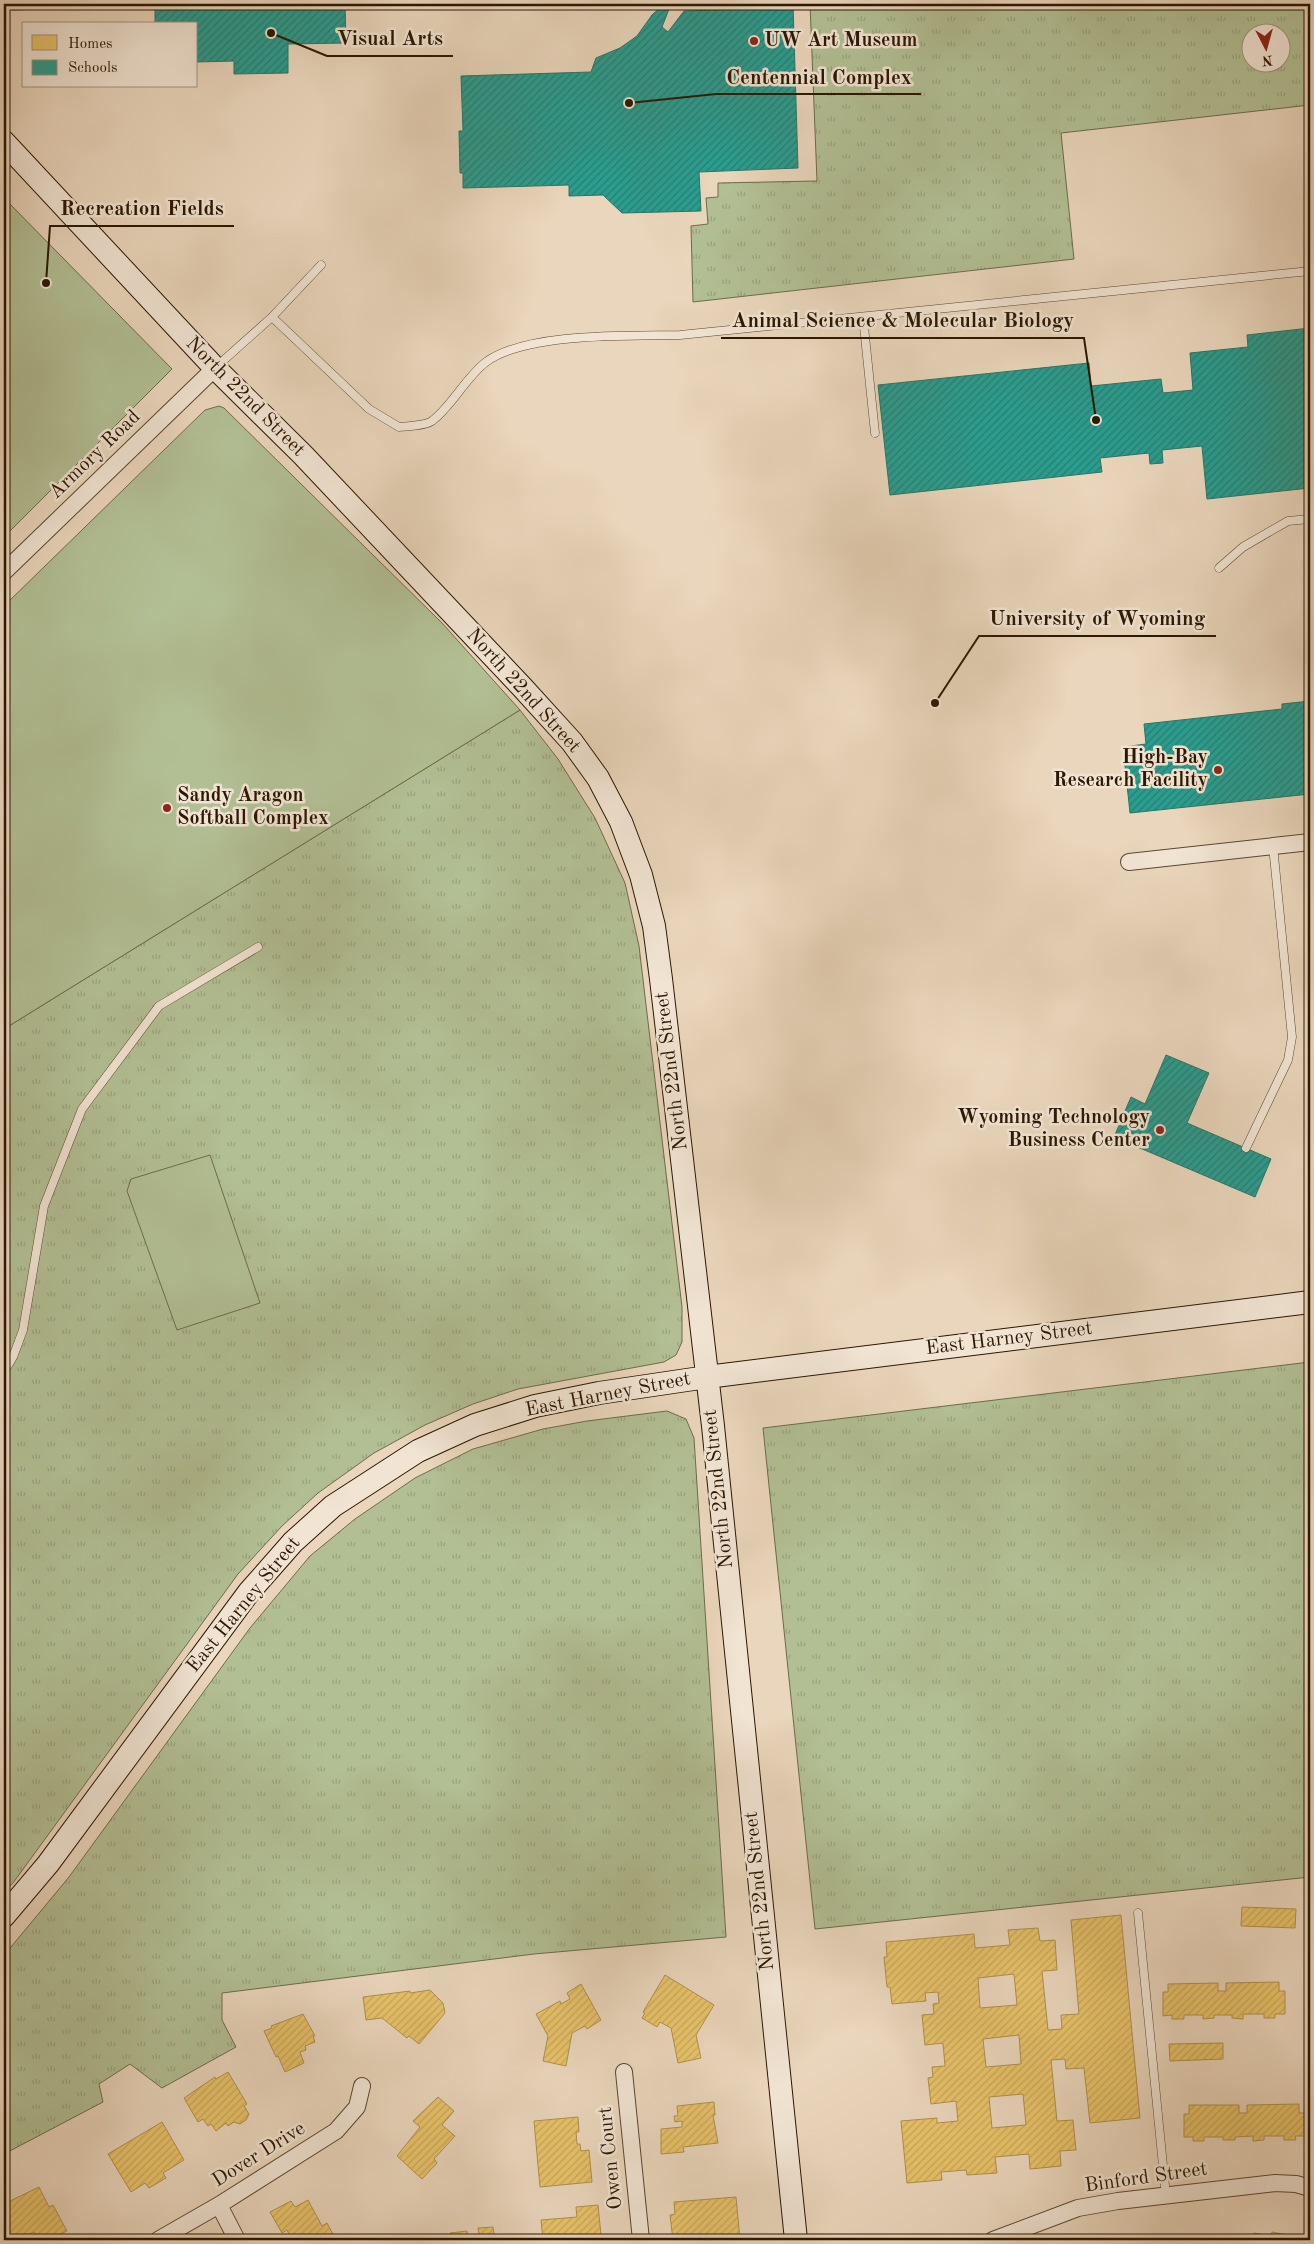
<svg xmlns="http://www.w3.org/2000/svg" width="1314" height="2244" font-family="'Old Standard TT',serif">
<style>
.grass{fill:url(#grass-tufts);stroke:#6e6b4b;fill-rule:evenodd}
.park{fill:#b2bf94;stroke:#6e6b4b}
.homes{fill:url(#homes-hatch);stroke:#b0904b;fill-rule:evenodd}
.schools{fill:url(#schools-hatch);stroke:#2a7565}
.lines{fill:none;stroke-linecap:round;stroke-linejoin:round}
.lane-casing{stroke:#5b4730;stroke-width:9}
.street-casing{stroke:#5b4730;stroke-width:18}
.secondary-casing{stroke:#2b1702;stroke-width:24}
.lane{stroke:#f1e4d3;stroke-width:8}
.street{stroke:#f1e4d3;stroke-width:16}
.secondary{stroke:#f1e4d3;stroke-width:22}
.poi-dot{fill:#8f2418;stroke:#f1e4d3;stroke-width:2}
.labels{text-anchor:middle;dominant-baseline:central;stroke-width:5;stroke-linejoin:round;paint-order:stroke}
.poi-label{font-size:20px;font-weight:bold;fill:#2b1702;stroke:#f1e4d3;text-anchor:start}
.street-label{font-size:20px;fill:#2b1702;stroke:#f1e4d3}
.leader{fill:none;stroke:#2b1702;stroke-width:2}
.callout-dot{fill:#2b1702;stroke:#f1e4d3;stroke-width:2}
.callout-label{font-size:21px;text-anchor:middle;font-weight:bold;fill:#2b1702;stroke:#f1e4d3;stroke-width:5;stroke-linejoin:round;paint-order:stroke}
</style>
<defs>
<pattern id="grass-tufts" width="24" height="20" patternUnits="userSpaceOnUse" patternTransform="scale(1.25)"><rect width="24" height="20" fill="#b2bf94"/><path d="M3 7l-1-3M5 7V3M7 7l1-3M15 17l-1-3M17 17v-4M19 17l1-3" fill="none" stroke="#99a37e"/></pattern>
<pattern id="homes-hatch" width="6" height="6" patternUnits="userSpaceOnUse" patternTransform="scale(1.25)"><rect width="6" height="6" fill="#e9c46a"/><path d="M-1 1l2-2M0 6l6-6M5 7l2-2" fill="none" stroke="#c8a85a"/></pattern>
<pattern id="schools-hatch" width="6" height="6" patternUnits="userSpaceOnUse" patternTransform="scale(1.25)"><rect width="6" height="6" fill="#2a9d8f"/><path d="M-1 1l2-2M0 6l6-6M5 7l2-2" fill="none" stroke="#247f73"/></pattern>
</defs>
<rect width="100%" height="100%" fill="#ead6bc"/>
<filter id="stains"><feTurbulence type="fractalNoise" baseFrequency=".004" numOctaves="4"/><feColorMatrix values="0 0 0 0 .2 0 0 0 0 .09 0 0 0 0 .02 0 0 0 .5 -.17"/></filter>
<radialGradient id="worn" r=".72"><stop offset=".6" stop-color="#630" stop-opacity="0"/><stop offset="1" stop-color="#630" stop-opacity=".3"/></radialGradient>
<path class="grass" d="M810 4H1310V105L1061 133 1074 259 693 302 691 226 708 224 706 198 718 197V183L817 181ZM1252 32H1282V62H1252Z
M520 710 558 759 595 818 625 883 639 946 682 1307V1342L676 1355 664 1362 518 1389 473 1404 425 1425 374 1453 318 1493 282 1526 238 1574 13 1883 4 1892V1029Z
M1310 1362V1877L815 1929 763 1428Z
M667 1411 686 1419 694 1438 726 1937 534 1954 222 1993V2020L236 2047 162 2088 130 2064 99 2084 103 2102 4 2154V1953L11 1947 69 1877 250 1628 310 1556 355 1519 415 1478 473 1449 543 1429 587 1421Z"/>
<path class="park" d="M4 198 172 369 4 537Z
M219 406 224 408 442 623 520 710 4 1029V606L205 410Z
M210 1155 260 1303 177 1330 127 1191 131 1179Z"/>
<path class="homes" d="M1242 1907 1296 1909 1295 1928 1241 1926Z
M1121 1915 1140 2118 1090 2123 1084 2068 1066 2069 1065 2059 1051 2060 1057 2121 1073 2120 1076 2150 1060 2151 1061 2166 1030 2169 1029 2154 995 2157 997 2173 967 2175 966 2170 941 2172 942 2180 907 2183 901 2121 937 2118V2123L958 2121 956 2101 931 2104 928 2078 933 2077 932 2067 945 2066 943 2043 925 2045 922 2015 934 2014 933 2004 939 2003 938 1992 925 1993 926 2001 892 2004 890 1987H887L884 1957H887L886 1942 974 1934 975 1948 1010 1945 1008 1930 1038 1928 1040 1941 1055 1940 1057 1970 1042 1971 1048 2030 1062 2029 1061 2015 1079 2014 1071 1920ZM1014 1974 1017 2005 980 2008 978 1978ZM1019 2035 1021 2064 986 2067 983 2039ZM1023 2094 1026 2125 992 2128 989 2097Z
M665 1975 714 2005 696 2035 701 2058 678 2063 671 2028 660 2022 657 2027 642 2018 645 2013 643 2012Z
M1279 1982V1991H1285V2014H1275V2018H1264V2014H1243V2019L1232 2018V2015H1214V2018L1203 2019V2015H1184V2019H1172V2015L1163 2016V1992H1168V1984L1218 1983V1991H1226V1983Z
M581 1984 601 2020 587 2029 585 2026 572 2033 566 2066 543 2061 548 2036 536 2014 560 2001 561 2004 570 1999 567 1993Z
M430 1990 443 2003 445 2013 419 2044 409 2036 407 2038 382 2018 366 2020 363 1997 410 1991V1993Z
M303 2014 315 2036H313L315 2042 305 2046 306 2050 300 2052 304 2063 285 2072 278 2056 276 2057 264 2031 272 2028 271 2026Z
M1223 2043V2059L1170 2061 1169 2044Z
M228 2072 247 2104 244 2106 249 2114 246 2120 240 2124 234 2122 228 2126 226 2123 216 2131 211 2124 208 2126 203 2119 198 2122 184 2098 215 2077 216 2079Z
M438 2097 454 2111 442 2125 455 2136 434 2159 437 2163 422 2179 397 2156 420 2127 413 2121Z
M714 2102 715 2115H713L718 2143 683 2147 684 2152 661 2154V2129L682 2127V2121L675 2122 674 2116H678L677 2106Z
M1299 2104V2113H1305L1306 2136H1295L1296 2140H1284V2136H1264V2140L1253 2141V2136L1235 2137V2140H1223V2137H1204V2141H1193V2137H1184V2114H1189V2105H1239V2113H1247V2105Z
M578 2117 579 2132H576L577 2144H580L581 2151 589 2150 592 2182 540 2187 534 2121Z
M162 2122 184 2160 163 2173 166 2178 149 2188 145 2183 131 2192 108 2154Z
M39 2187 49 2207 53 2205 67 2231 48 2240 46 2235 38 2239 34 2232 24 2236 26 2240H4V2204Z
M736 2197 740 2240H673L670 2215 675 2214 674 2202Z
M308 2200 322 2226 327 2223 336 2240H292L287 2230 282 2233 270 2212 291 2201 295 2207Z
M598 2205 601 2235 574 2238V2240H543L541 2220 577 2217 576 2207Z
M493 2227 495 2240H480L478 2228Z
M467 2231 468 2240H451L450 2233Z
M1272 2232 1293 2236 1292 2240H1244L1245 2238 1252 2240 1254 2233 1271 2236Z
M370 2234 396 2238 397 2236 416 2240H369Z"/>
<path class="schools" d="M12 4H345L346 43 288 44V73L234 74V61L196 62V24H155V5L12 10Z
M664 4H671L662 27 668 32 684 11 720 10 719 4H793L798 168 699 172 701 211 622 213 603 195 569 196V185L463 188V173H460L459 131H463L461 76 591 72 596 58 620 48 637 36 652 15Z
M1310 328V488L1207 499 1202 446 1162 450 1163 463 1150 464 1149 453 1100 458 1102 472 890 495 878 385 1089 363 1091 386 1161 379 1163 393 1193 390 1190 353 1248 347 1247 335Z
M1310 701V794L1130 813 1123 747 1146 744 1144 724 1282 709V704Z
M1166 1055 1209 1073 1187 1123 1271 1159 1255 1197 1114 1137 1131 1097 1145 1104Z"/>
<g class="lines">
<g class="lane-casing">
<path id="lane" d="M272 317 369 409 399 427C408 426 425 426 432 421 452 406 466 377 486 362 527 332 630 336 680 335L1310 271
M863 317 875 433
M216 367 272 317 321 265
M1219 568 1243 547 1288 521 1310 519
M1246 1148 1288 1060 1292 1037 1273 846
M4 1372 13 1357 23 1330 44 1206 82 1109 159 1006 258 947
M1138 1913 1166 2196"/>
</g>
<g class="street-casing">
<path id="street" d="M4 572 215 368
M1129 862 1310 842
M624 2072 641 2240
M219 2205 237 2240
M158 2240 219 2205 336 2131 357 2107 362 2086
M993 2240 1078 2208 1118 2201 1275 2183 1296 2184 1310 2188"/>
</g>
<g class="secondary-casing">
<path id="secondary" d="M4 142 215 368 303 455 522 687 572 742 598 778 621 822 641 875 654 926 661 979 713 1426 796 2240
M4 1916 48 1864 249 1592 293 1542 333 1506 418 1451 475 1425 535 1406 599 1393 707 1377 1310 1302"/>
</g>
<use href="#lane" class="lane"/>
<use href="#street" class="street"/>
<use href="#secondary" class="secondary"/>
</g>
<g class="poi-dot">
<circle cx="754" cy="41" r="5"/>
<circle cx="1218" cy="770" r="5"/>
<circle cx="167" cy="808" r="5"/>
<circle cx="1160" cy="1130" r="5"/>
</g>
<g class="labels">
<g class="poi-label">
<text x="764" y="41">UW Art Museum</text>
<text x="1208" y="758" text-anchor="end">High-Bay<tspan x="1208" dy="23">Research Facility</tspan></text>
<text x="177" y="796">Sandy Aragon<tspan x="177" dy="23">Softball Complex</tspan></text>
<text x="1150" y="1118" text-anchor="end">Wyoming Technology<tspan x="1150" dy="23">Business Center</tspan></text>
</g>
<g class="street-label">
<text transform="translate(245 397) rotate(45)">North 22nd Street</text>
<text transform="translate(95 455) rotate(-44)">Armory Road</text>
<text transform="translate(523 691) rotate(48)">North 22nd Street</text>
<text transform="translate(672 1071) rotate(-97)">North 22nd Street</text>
<text transform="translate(1009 1339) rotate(-7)">East Harney Street</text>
<text transform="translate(608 1395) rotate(-11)">East Harney Street</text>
<text transform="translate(719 1489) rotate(-96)">North 22nd Street</text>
<text transform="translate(244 1605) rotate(-51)">East Harney Street</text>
<text transform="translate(760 1891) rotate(-96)">North 22nd Street</text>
<text transform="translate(259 2155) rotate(-32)">Dover Drive</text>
<text transform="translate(611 2158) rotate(-96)">Owen Court</text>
<text transform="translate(1146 2178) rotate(-8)">Binford Street</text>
</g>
</g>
<path class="leader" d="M271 33L327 56H453M629 103L716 94H921M46 283L50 226H234M1096 420L1084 338H721M935 703L979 636H1216"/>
<g class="callout-dot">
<circle cx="271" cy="33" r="5"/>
<circle cx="629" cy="103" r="5"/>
<circle cx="46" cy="283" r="5"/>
<circle cx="1096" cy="420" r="5"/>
<circle cx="935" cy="703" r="5"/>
</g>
<g class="callout-label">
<text x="390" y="45">Visual Arts</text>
<text x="819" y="84">Centennial Complex</text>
<text x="142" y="215">Recreation Fields</text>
<text x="903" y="327">Animal Science &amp; Molecular Biology</text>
<text x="1097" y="625">University of Wyoming</text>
</g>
<rect width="1314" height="2244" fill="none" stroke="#ead6bc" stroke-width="20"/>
<rect x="5" y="5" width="1304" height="2234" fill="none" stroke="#2b1702" stroke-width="2.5"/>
<rect x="10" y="10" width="1294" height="2224" fill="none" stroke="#2b1702"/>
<rect x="22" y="22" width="175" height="65" fill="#f1e4d3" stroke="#a2927f"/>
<rect x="32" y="35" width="25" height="15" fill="#e9c46a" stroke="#a2927f"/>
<text x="68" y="48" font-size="15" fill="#2b1702">Homes</text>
<rect x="32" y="60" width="25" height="15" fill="#2a9d8f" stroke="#a2927f"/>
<text x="68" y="72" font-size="15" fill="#2b1702">Schools</text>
<g transform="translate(1266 48) rotate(174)"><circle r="24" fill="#f1e4d3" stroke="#a2927f"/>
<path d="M0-4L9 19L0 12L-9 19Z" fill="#8f2418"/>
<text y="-8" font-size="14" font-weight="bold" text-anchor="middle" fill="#2b1702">N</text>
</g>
<rect width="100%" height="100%" filter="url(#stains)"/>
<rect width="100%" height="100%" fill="url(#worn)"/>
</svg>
